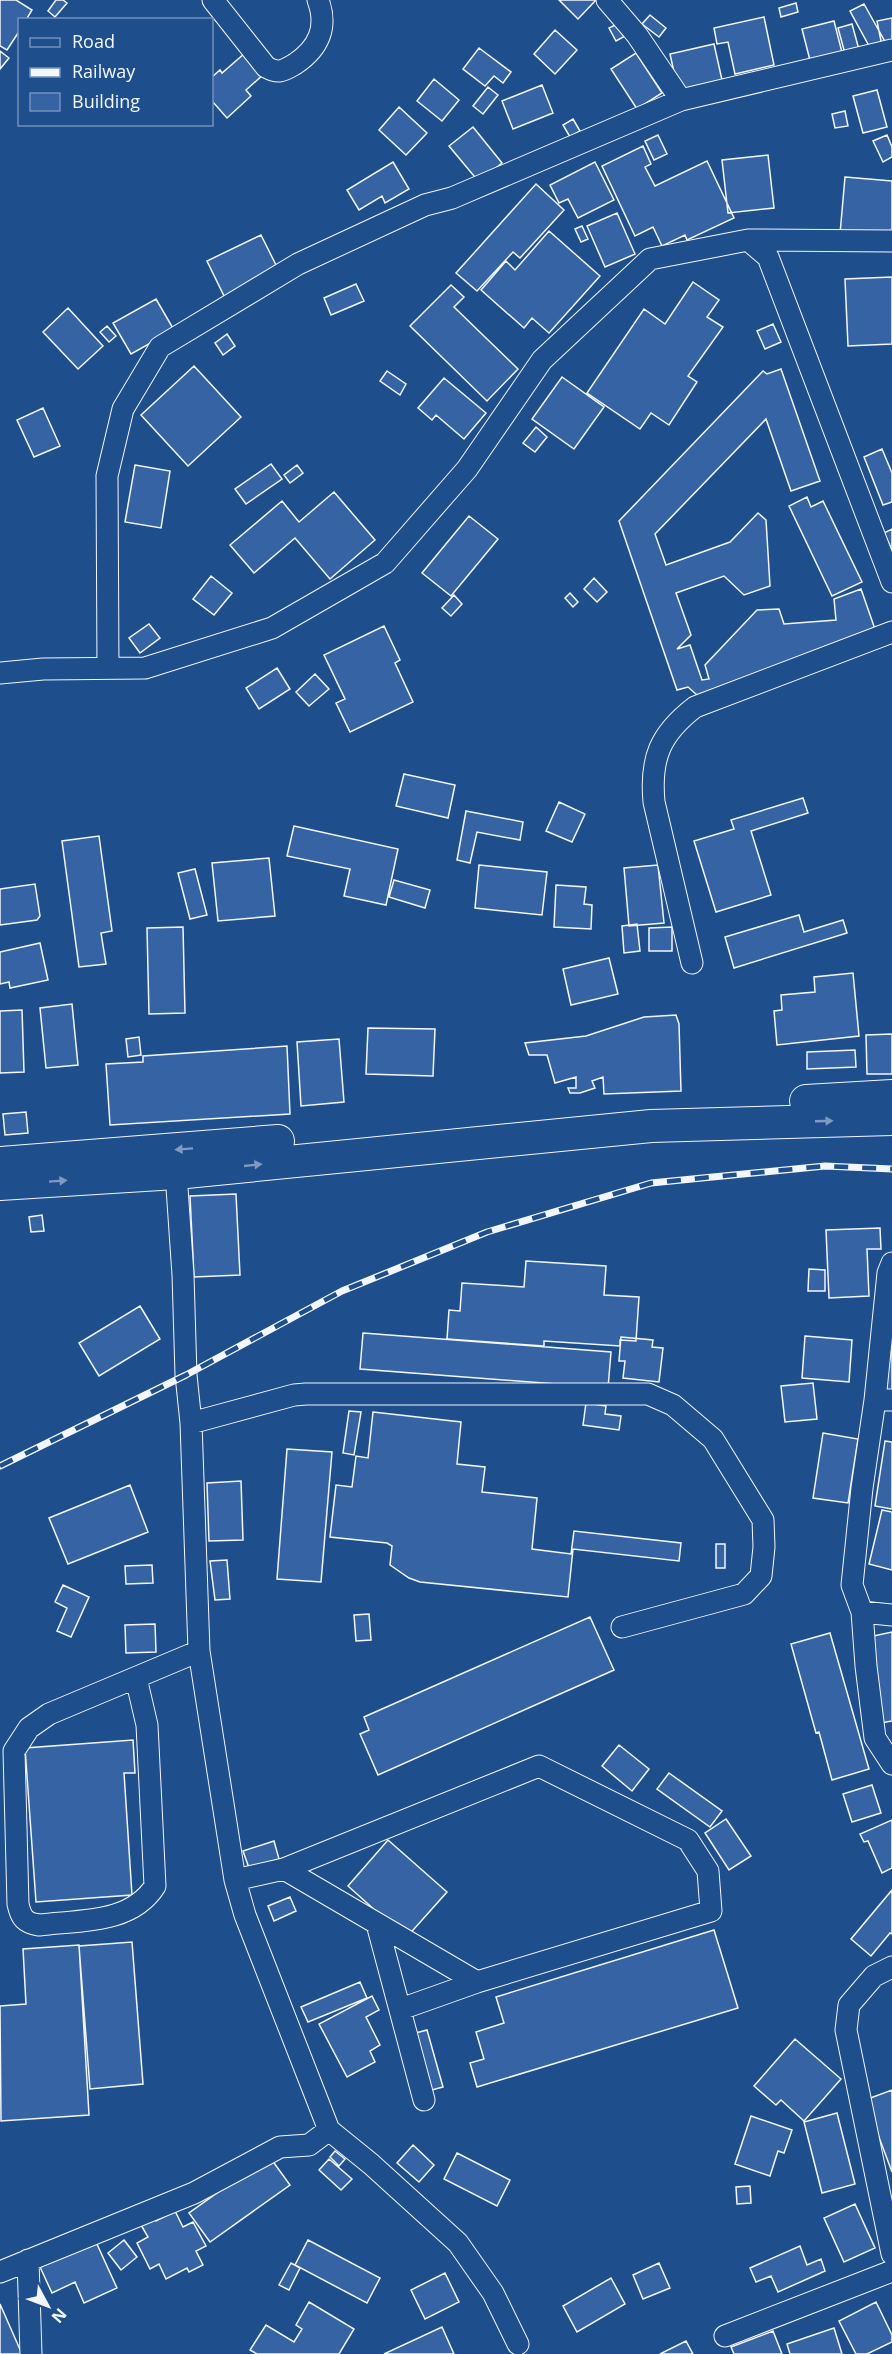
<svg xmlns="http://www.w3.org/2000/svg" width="892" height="2354" font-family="'Open Sans',sans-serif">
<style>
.building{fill:#3563a3;stroke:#f2f6ff;stroke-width:1.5}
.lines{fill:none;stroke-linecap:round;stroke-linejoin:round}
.minor-casing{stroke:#f2f6ff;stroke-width:23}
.highway-casing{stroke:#f2f6ff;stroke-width:34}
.minor{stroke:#1f4e8c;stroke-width:21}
.highway{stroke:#1f4e8c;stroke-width:32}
.rail-casing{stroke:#f2f6ff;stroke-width:7}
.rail{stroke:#1f4e8c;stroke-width:4.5;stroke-dasharray:14;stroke-linecap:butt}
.oneway{fill:#7e9ac0}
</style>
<rect width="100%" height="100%" fill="#1f4e8c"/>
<path class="building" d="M0 0H16L32 10 26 20H20V30L7 50 0 46Z
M56 0H63L67 3 55 17 48 11Z
M559 0H596L578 19Z
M796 3 798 12 781 17 779 8Z
M864 4 888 47 874 55 850 11Z
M650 15 666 28 659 37 642 24Z
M764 17 774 65 735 74 728 42 717 44 714 28Z
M892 18V49L883 51 877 21Z
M834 21 845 64 813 72 802 29Z
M621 22 627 35 616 41 609 28Z
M852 24 861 57 847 61 838 28Z
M555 30 577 50 555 74 534 54Z
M714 44 722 80 678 90 670 54Z
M479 48 511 72 503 83 494 76 485 86 463 69Z
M0 51 9 58 0 69Z
M245 53 264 74 246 90 251 96 227 118 212 101V77L220 70 222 73Z
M636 53 662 93 637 109 611 69Z
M434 79 459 100 442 121 417 101Z
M542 85 553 113 513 129 502 101Z
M488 87 498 95 483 114 473 106Z
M877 90 887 127 863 133 853 96Z
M399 107 427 133 406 155 379 130Z
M845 111 848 126 835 128 832 114Z
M573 119 580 131 570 137 563 125Z
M473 127 502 163 479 182 449 146Z
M658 135 667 154 654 160 645 141Z
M887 135 892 147V157L883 162 873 141Z
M643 146 651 164 645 167 655 186 707 161 734 218 687 240 685 235 662 246 653 227 635 236 602 166Z
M768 155 774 208 728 213 722 160Z
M393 162 409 189 385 203 382 196 359 210 347 190Z
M595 162 614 200 578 218 568 199 559 203 550 185Z
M845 177 892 181V239L840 234Z
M536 184 564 210 520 258 513 252 477 291 456 273Z
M617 213 635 254 605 267 587 226Z
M582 226 588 239 581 242 575 229Z
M549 231 600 276 549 333 532 318 524 328 481 290 506 261 515 270Z
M261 235 280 273 226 300 207 261Z
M892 277V344L848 346 845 279Z
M693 282 719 300 707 317 723 327 688 376 697 382 669 425 651 413 640 429 587 393 644 309 665 324Z
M356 284 364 301 331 315 324 298Z
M451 285 464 297 454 307 518 369 487 401 410 326Z
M156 299 174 330 131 354 113 323Z
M68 308 103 346 78 369 43 332Z
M773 324 781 342 765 349 757 331Z
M107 326 116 336 109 342 100 332Z
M227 334 235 346 223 355 215 343Z
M194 366 241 417 188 466 141 415Z
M781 369 820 481 791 491 766 419 655 534 666 565 730 542 758 513 766 520 770 586 744 595 724 576 676 593 691 635 677 649 690 645 702 680 709 679 705 665 757 610 779 609 784 624 836 620 834 599 861 589 876 632 697 695 688 687 677 690 619 521 763 371 767 374Z
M387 371 406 384 400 395 380 381Z
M562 377 604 407 574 449 532 419Z
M444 378 486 413 464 439 436 415 432 420 418 408Z
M43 408 60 446 34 457 17 420Z
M536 427 547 437 535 452 523 443Z
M882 449 892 473V502L883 505 864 457Z
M271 464 282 479 246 504 235 489Z
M135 465 170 471 161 528 125 522Z
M297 465 303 473 290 483 284 475Z
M334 492 375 540 330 579 295 538 254 573 230 545 282 501 299 522Z
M807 497 811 507 823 501 862 582 832 596 789 506Z
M469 516 498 539 451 596 422 573Z
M892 529V550L884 533Z
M211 576 232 593 214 615 193 599Z
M594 578 607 592 597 602 584 589Z
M570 593 578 602 573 607 565 598Z
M454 595 462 604 451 616 442 608Z
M149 624 160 638 140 653 129 638Z
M384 626 400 660 395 663 413 702 350 732 336 703 345 699 324 655Z
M277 668 290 689 259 709 246 688Z
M315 674 329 689 309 706 296 692Z
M404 774 455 785 448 818 396 806Z
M803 798 808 813 751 831 771 895 716 912 694 841 734 829 731 820Z
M559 802 585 814 572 842 546 831Z
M466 811 523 822 520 840 477 832 470 863 457 860Z
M294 826 398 849 386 905 344 896 350 869 287 856Z
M99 836 112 931 101 933 106 964 79 967 62 841Z
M269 858 275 916 218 921 212 863Z
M479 865 547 872 542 915 475 908Z
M658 865 664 923 629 926 624 868Z
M195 869 207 915 190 919 178 873Z
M394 880 430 890 425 908 389 897Z
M35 884 40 916 37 920 0 925V889Z
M556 885 586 887 584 904 592 905 591 929 554 927Z
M799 915 804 932 843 920 847 933 734 968 725 937Z
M637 924 640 951 624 953 622 926Z
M183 927 185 1013 149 1014 147 928Z
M672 927V951H649V928Z
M40 943 48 980 10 988 9 982 0 984V952Z
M609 958 618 994 571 1005 563 969Z
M853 973 859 1036 777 1045 774 1011 782 1010 781 995 815 992 814 977Z
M72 1004 78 1065 46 1068 40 1008Z
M22 1010 24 1072 0 1073V1011Z
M676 1015 679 1024 681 1091 604 1094 603 1077 592 1081 595 1088 580 1093H570L568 1088H576V1077L555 1083 547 1055H529L525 1043 586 1036 644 1017Z
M368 1028 435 1029 433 1076 366 1074Z
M892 1034V1074H867L866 1035Z
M139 1037 141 1055 128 1057 126 1039Z
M339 1039 344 1102 301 1106 297 1042Z
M287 1046 290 1114 110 1125 106 1064 143 1062V1056Z
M855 1050 856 1067 807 1069V1052Z
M26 1112 28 1133 5 1135 3 1114Z
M236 1194 240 1275 194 1277 190 1196Z
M42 1215 44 1231 31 1232 29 1217Z
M880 1228 881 1249H867L869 1296 829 1298 826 1230Z
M526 1261 606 1266 604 1295 639 1297 636 1341 620 1340V1346L544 1341V1346L447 1339 449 1310 460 1311 462 1283 524 1287Z
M809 1269 825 1270V1291H808Z
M140 1306 160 1339 99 1376 79 1343Z
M363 1333 611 1352 608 1388 360 1369Z
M805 1336 852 1340 849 1382 802 1378Z
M621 1337 653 1340 652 1347 663 1348 659 1382 623 1378 625 1361H619Z
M892 1345V1393L884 1391Z
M813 1383 817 1419 785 1422 781 1386Z
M586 1403 606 1406 605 1414 621 1416 619 1430 583 1425Z
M349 1411 361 1412 354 1455 343 1453Z
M373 1412 461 1422 457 1464 485 1467 482 1492 537 1498 532 1549 571 1554 574 1531 681 1543 679 1561 573 1549 568 1597 420 1582 409 1578 390 1565 392 1546 387 1543 330 1537 336 1485 352 1487 356 1456 368 1458Z
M823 1433 858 1439 848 1503 813 1498Z
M885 1441 892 1442V1509L875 1506Z
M287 1449 332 1452 321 1582 277 1579Z
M241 1481 243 1540 209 1541 207 1483Z
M130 1485 148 1532 68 1564 49 1518Z
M882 1510 892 1512V1570L869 1564Z
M716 1544H725V1568H716Z
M227 1560 230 1599 215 1600 210 1561Z
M152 1565 153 1583 126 1584 125 1566Z
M63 1585 89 1597 71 1637 57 1631 67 1608 55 1602Z
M369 1614 371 1640 356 1641 354 1615Z
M590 1617 614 1670 378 1775 360 1734 369 1730 364 1717Z
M155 1624 156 1652 126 1653 125 1625Z
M892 1632V1721L881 1723 864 1638Z
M830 1633 869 1769 832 1780 819 1732 816 1733 791 1644Z
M133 1740 135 1773H124L132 1895 36 1902 25 1748Z
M619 1745 649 1769 632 1791 602 1766Z
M669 1773 722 1811 710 1827 657 1789Z
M872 1785 881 1813 852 1822 843 1794Z
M726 1819 751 1856 729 1870 705 1833Z
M892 1820V1868L882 1873 868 1841 864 1842 860 1834Z
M388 1840 447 1892 406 1938 348 1886Z
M274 1841 279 1859 249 1868 243 1851Z
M892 1890V1934L890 1933 871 1956 851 1939Z
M290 1897 296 1911 274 1921 268 1906Z
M714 1930 738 2008 477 2087 470 2063 484 2059 476 2032 504 2023 496 1997Z
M132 1942 143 2084 90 2089 79 1946Z
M79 1945 89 2115 1 2121 0 2006 26 2004 23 1949Z
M360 1982 367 1998 308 2022 301 2007Z
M372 1996 379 2010 366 2017 380 2045 370 2051 375 2062 347 2077 319 2024Z
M427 2030 443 2087 428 2091 412 2034Z
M795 2039 841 2079 804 2121 781 2100 776 2105 754 2086Z
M892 2090V2172L865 2100Z
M837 2113 855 2184 822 2193 804 2122Z
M751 2116 792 2130 784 2153 778 2151 770 2176 735 2164Z
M413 2145 434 2165 419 2182 397 2163Z
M335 2151 345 2159 339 2166 330 2157Z
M457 2153 510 2180 497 2206 444 2179Z
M269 2156 290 2185 210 2242 189 2213Z
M329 2159 352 2179 341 2190 319 2170Z
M750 2186 751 2203 737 2204 736 2187Z
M855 2204 875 2248 844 2262 824 2218Z
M175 2211 183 2227 193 2222 206 2246 196 2251 203 2265 189 2272 187 2268 166 2279 159 2264 150 2269 137 2243 148 2237 141 2225 154 2217 156 2221Z
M124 2240 137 2257 121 2270 108 2253Z
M308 2240 380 2278 367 2303 295 2265Z
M96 2242 117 2288 84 2303 75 2282 52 2293 40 2267Z
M800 2246 807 2265 821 2259 825 2271 778 2292 771 2276 756 2282 750 2268Z
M291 2263 300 2268 289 2290 279 2285Z
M659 2263 670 2288 643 2299 633 2275Z
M445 2273 459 2302 425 2319 411 2290Z
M611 2278 625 2304 577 2332 563 2306Z
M309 2302 354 2329 339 2354H257L250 2350 266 2325 294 2342 302 2329 296 2325Z
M876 2302 892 2335V2342L867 2354H856L839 2321Z
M0 2304 22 2354H0Z
M442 2327 454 2354H384Z
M834 2328 842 2354H790L787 2344Z
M773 2331 782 2354H734L731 2347Z
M686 2341 693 2354H660Z"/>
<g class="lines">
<g class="minor-casing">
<path id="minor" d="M213 0 266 67C279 74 283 71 295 64 319 48 328 27 318 0
M607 0 637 35 681 100
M748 240 892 241
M108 668 107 476 123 409 160 347 298 264 425 205 452 198 681 100 892 50
M0 673 43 669 145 668 272 628 385 563 467 469 542 360 650 259 748 240 768 257 892 582
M692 963 654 802C650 758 660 734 695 707L892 632
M875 1400 888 1273 892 1263
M191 1423 294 1395 306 1394H648L673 1405 713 1439 763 1520 764 1547 761 1576 744 1594 622 1627
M862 1612 852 1585 862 1488 875 1400H892
M892 1615 862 1612 866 1666 875 1738 892 1764
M136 1678 147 1725 155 1886C131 1924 80 1920 39 1925 25 1923 21 1918 18 1904L14 1751 29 1728 49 1714 199 1651
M284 1869 477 1982
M235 1880 284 1869 539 1766 688 1840 708 1871 711 1911 477 1982 401 2009
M377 1924 424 2100
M892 1967 874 1976 849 2005 846 2030 892 2254
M329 2130 371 2164 458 2243 493 2293 518 2344
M28 2260 31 2354
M0 2272 194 2193 280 2147 309 2145 329 2130 245 1915 235 1880 199 1651 191 1423 186 1375 183 1275 176 1173
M725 2336 892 2271"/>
</g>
<g class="highway-casing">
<path id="highway" d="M806 1101 892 1096
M0 1163 278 1141
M0 1184 176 1173 651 1126 892 1119"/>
</g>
<use href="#minor" class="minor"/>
<use href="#highway" class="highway"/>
<g class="rail-casing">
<path id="rail" d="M0 1466 186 1375 342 1291 487 1232 651 1183 825 1166 892 1169"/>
</g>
<use href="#rail" class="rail"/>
</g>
<defs><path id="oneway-solid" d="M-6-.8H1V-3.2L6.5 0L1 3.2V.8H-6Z" transform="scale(1.5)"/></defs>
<g class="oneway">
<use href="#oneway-solid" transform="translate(824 1121) rotate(-2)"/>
<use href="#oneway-solid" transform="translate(184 1149) rotate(176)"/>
<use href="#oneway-solid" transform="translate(253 1165) rotate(-6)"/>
<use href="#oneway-solid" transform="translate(58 1181) rotate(-4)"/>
</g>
<rect x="18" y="18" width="195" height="108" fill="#1f4e8c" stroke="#7391ba" stroke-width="1.5"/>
<rect x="30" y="38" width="30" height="9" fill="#1f4e8c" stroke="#7391ba" stroke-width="1.5"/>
<text x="72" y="48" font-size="18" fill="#f2f6ff">Road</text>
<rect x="30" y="68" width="30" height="9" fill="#f2f6ff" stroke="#7391ba" stroke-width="1.5"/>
<text x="72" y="78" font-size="18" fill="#f2f6ff">Railway</text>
<rect x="30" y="93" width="30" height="18" fill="#3563a3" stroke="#7391ba" stroke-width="1.5"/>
<text x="72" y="108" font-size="18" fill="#f2f6ff">Building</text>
<g transform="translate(48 2306) rotate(131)" stroke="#1f4e8c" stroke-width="4.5" paint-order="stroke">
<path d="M0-4.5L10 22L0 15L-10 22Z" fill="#f2f6ff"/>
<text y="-9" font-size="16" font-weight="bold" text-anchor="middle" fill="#f2f6ff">N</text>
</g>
</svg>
